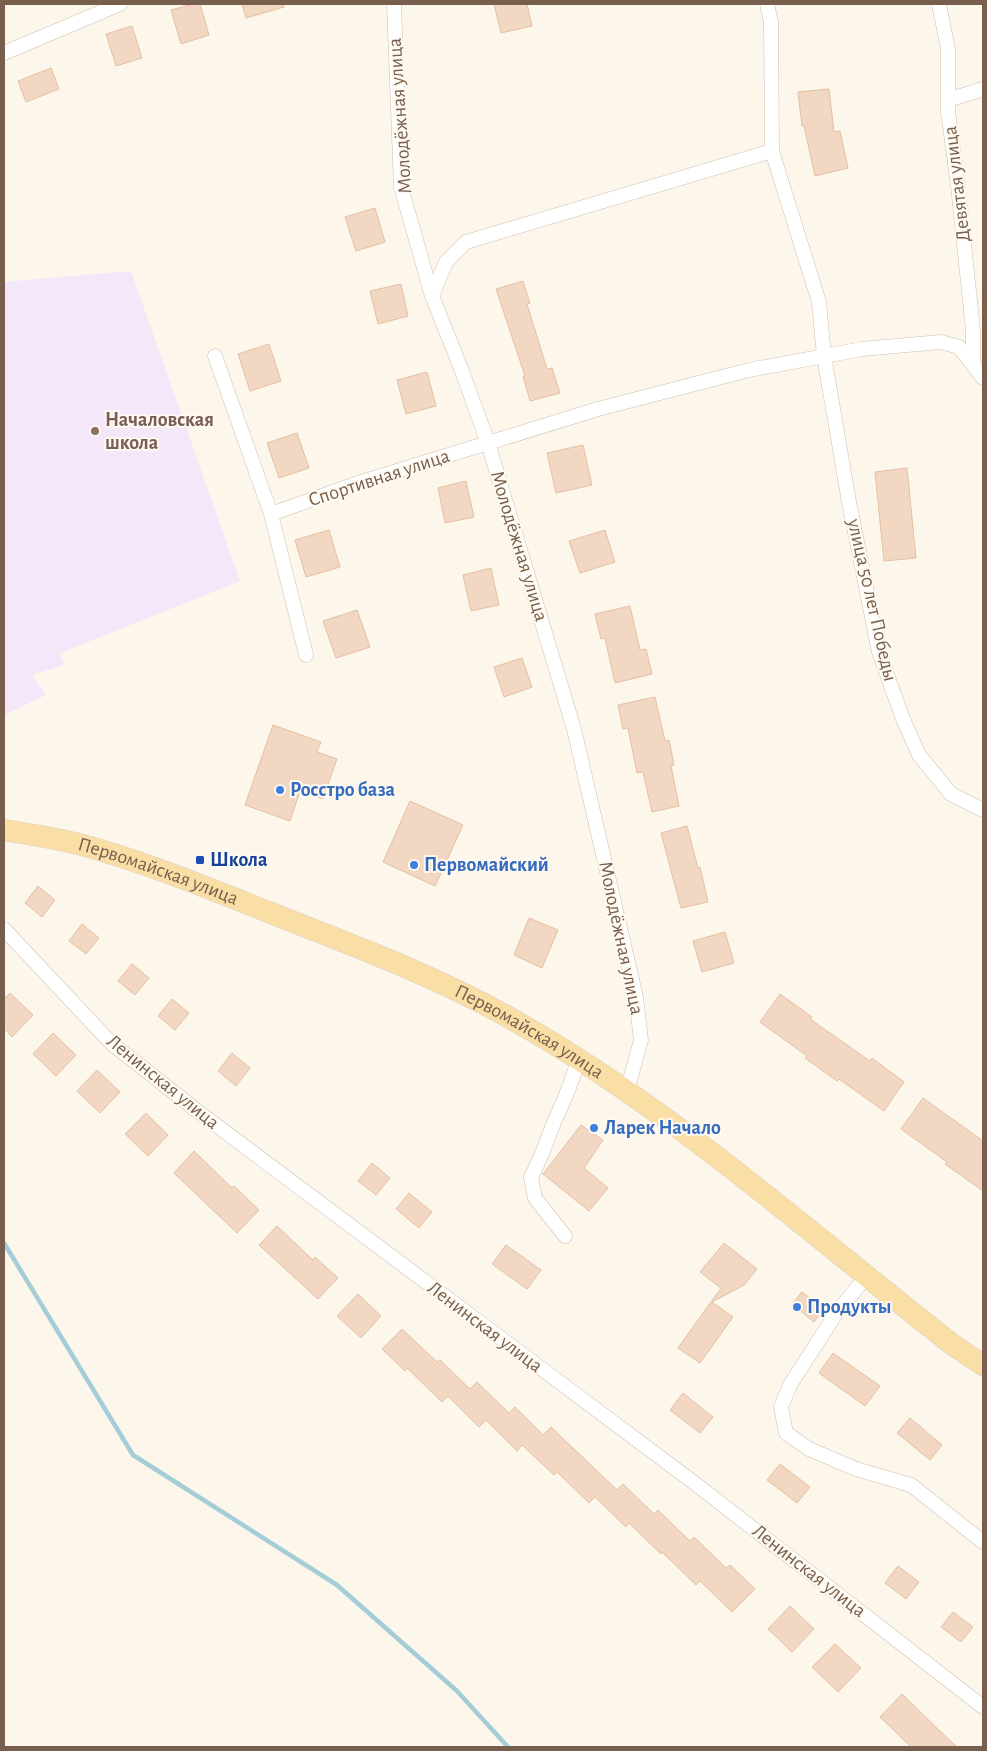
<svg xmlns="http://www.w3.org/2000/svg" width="987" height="1751" font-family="'Alegreya Sans',sans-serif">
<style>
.education{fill:#f4e7f9}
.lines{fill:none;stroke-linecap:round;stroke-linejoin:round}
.stream{stroke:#a5cdd8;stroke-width:4.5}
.building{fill:#f2d8c2;stroke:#e4c0a3}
.minor-casing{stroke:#cfbfaf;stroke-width:15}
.primary-casing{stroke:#d9d2cd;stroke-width:22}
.minor{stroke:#fff;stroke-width:14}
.primary{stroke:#f9dea5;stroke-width:21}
.education-dot{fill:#8d6e63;stroke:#fffaf1;stroke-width:2}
.shop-dot{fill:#3f7fe0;stroke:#fffaf1;stroke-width:2}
.transit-dot{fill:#1a4fb4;stroke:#fffaf1;stroke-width:2}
.labels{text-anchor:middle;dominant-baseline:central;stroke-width:4;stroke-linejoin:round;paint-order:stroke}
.street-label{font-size:20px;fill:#785f4d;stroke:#fffaf1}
.education-label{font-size:20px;font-weight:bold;fill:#785e54;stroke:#fffaf1;text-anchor:start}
.shop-label{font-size:20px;font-weight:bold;fill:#366cbe;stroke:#fffaf1;text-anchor:start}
.transit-label{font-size:20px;font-weight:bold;fill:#164399;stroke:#fffaf1;text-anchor:start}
</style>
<rect width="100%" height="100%" fill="#fcf6eb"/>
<path class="education" d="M131 271 240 581 60 653 64 665 32 675 46 695 4 715V282Z"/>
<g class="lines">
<path class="stream" d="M4 1243 133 1455 337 1585 457 1691 508 1747"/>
</g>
<path class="building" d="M193 4H200L209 35 181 44 171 10Z
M242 4H283L284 7 246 18Z
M494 4H527L532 26 501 33Z
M132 26 142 58 116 66 106 34Z
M51 68 59 89 26 102 18 81Z
M829 89 834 132 840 131 848 168 815 176 804 126H802L798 92Z
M375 208 385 242 356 251 345 217Z
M523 281 530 303 527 304 547 369 552 368 560 393 530 401 523 376H525L496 289Z
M401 284 408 316 378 324 370 291Z
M269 344 281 381 250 391 238 354Z
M427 372 436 406 406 414 397 380Z
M297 433 309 468 279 478 267 443Z
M583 445 592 485 556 493 547 453Z
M907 468 916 558 884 561 875 472Z
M466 481 474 517 445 523 438 488Z
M329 530 340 567 306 577 295 540Z
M605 530 615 562 580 573 569 541Z
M491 568 499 605 471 611 463 575Z
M630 606 640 650 646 649 652 674 615 683 605 638 601 639 595 614Z
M357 610 370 647 336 658 323 621Z
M522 658 532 687 504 697 494 667Z
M655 697 665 741 669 740 674 765 671 766 679 806 652 812 643 772 637 773 628 728 623 729 618 705Z
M273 725 321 742 317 752 337 759 323 799 300 791 290 821 245 805Z
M410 801 463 825 435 886 383 862Z
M687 826 698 868 700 867 708 902 681 908 661 833Z
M38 886 55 900 42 917 25 903Z
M529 918 558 930 542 968 514 955Z
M82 924 99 938 86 954 69 941Z
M725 932 734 963 702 972 693 941Z
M132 964 149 978 135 995 118 981Z
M10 993 33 1015 12 1037 4 1028V999Z
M780 994 812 1017 810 1019 870 1061 872 1058 904 1082 884 1111 839 1079 837 1081 805 1058 807 1056 760 1022Z
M172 999 189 1013 175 1030 158 1016Z
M53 1033 76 1055 56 1076 33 1054Z
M232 1053 250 1068 236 1086 218 1071Z
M97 1070 120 1092 100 1113 77 1091Z
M923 1098 983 1141V1191L945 1164 947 1162 901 1129Z
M146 1113 168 1135 148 1156 125 1134Z
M581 1125 603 1140 584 1168 608 1188 589 1211 543 1174Z
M194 1151 232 1188 234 1186 259 1210 237 1233 174 1173Z
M372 1163 390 1178 376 1195 358 1181Z
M409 1193 432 1212 419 1228 396 1209Z
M277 1226 313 1260 315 1257 338 1278 318 1299 259 1245Z
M724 1243 757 1269 744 1285 712 1302 733 1317 700 1363 678 1348 721 1288 700 1272Z
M506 1245 541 1270 527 1289 492 1264Z
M802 1292 824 1309 814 1322 792 1304Z
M358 1294 381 1316 361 1338 337 1316Z
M402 1329 437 1362 440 1360 470 1389 477 1382 509 1413 515 1407 543 1435 551 1427 617 1490 623 1484 654 1514 658 1510 690 1541 694 1537 726 1568 730 1565 755 1589 732 1612 700 1581 696 1585 662 1552 661 1554 629 1523 626 1527 595 1497 589 1503 557 1472 554 1475 522 1445 517 1451 486 1420 479 1427 448 1396 442 1402 407 1368 405 1371 382 1349Z
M833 1353 880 1386 865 1406 819 1373Z
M683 1393 713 1417 700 1433 670 1410Z
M910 1418 942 1445 930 1460 897 1433Z
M780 1464 810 1487 797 1503 767 1480Z
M898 1566 919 1582 906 1599 885 1583Z
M790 1606 814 1629 792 1652 768 1629Z
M953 1612 973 1627 961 1642 941 1627Z
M835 1644 861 1668 838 1692 812 1667Z
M902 1694 941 1732 957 1747H911L880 1717Z"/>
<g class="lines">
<g class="minor-casing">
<path id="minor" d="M394 4 401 187 432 296 462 371 488 443 574 729 636 997 641 1040 627 1091
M767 4 771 22 772 151 819 302 824 356 849 502 879 652 903 719 919 755 951 794 983 810
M939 4 948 49V112L958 186 973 330V364
M4 53 120 4
M948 100 983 89
M432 296 446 262 466 242 772 151
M215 356 271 514 306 655
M271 514 355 484 598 409 749 370 862 349 941 342 959 347 983 378
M4 929 111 1043 200 1113 697 1485 983 1707
M565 1236 535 1198 531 1177C541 1159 547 1140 555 1120 564 1100 573 1081 578 1059
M866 1277 837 1312 790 1385 781 1407 786 1433 809 1449 856 1469 911 1485 983 1542"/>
</g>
<g class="primary-casing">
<g id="primary">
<path id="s1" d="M4 830C29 834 55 838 79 844 145 862 208 888 271 913 354 946 439 977 517 1022 674 1111 811 1234 953 1345L983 1365"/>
</g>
</g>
<use href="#minor" class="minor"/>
<use href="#primary" class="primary"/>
</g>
<circle class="education-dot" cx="95" cy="431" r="5"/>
<g class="shop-dot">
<circle cx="280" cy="790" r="5"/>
<circle cx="414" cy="865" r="5"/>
<circle cx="594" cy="1128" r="5"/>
<circle cx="797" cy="1307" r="5"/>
</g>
<rect class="transit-dot" x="195" y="855" width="10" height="10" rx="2.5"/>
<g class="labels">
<g class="street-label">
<text transform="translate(400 116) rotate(-94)">Молодёжная улица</text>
<text transform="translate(957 184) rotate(-97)">Девятая улица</text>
<text transform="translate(379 478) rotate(-18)">Спортивная улица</text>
<text transform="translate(519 546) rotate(73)">Молодёжная улица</text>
<text transform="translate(872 600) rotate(77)">улица 50 лет Победы</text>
<text stroke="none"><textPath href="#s1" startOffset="160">Первомайская улица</textPath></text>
<text transform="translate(621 938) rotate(78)">Молодёжная улица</text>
<text stroke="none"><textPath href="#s1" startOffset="565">Первомайская улица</textPath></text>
<text transform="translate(163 1082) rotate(39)">Ленинская улица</text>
<text transform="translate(485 1327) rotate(37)">Ленинская улица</text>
<text transform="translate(809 1571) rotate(38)">Ленинская улица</text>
</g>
<g class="education-label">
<text x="105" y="420">Началовская<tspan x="105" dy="23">школа</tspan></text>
</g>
<g class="shop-label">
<text x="290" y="790">Росстро база</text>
<text x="424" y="865">Первомайский</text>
<text x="604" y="1128">Ларек Начало</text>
<text x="807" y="1307">Продукты</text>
</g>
<g class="transit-label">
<text x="210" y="860">Школа</text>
</g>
</g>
<rect width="987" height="1751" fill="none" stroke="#785f4d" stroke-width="10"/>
</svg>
